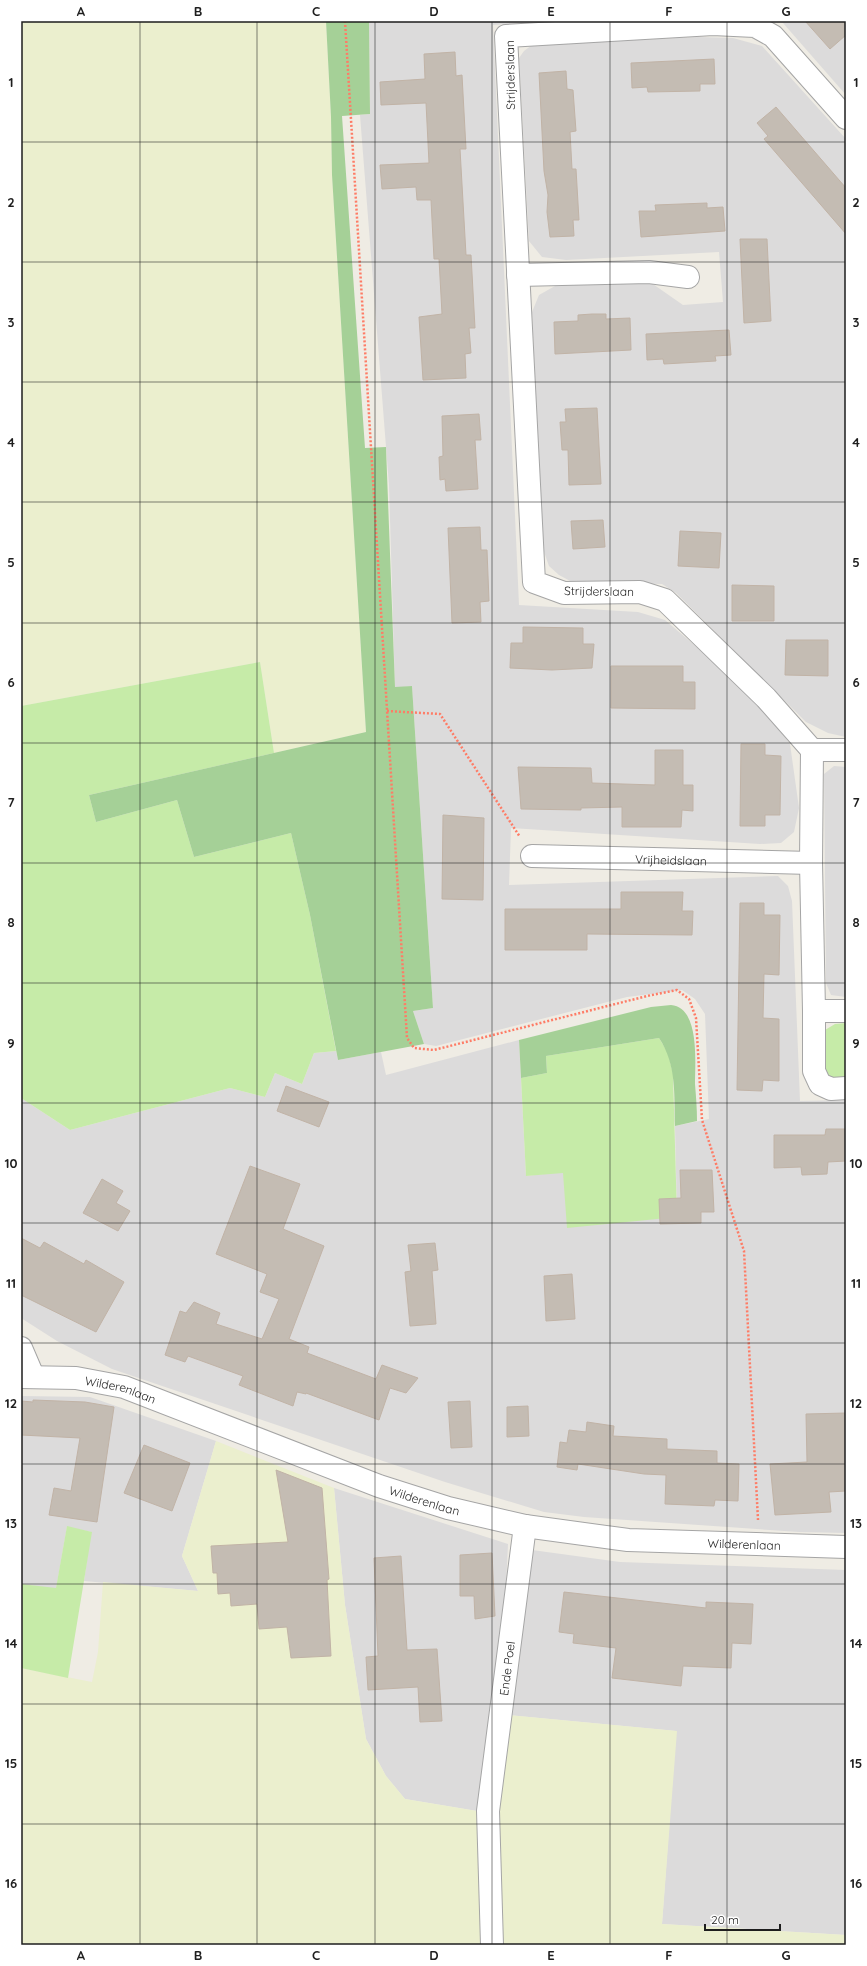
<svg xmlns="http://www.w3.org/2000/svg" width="867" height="1966" viewBox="0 0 867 1966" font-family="Quicksand,sans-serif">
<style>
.residential{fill:#dcdbdb}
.farmland{fill:#ebefce}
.grass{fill:#c6eba8}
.forest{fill:#a5d097}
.building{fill:#c4bcb3;stroke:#c1b3a6}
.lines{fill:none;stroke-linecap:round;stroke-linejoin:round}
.minor-casing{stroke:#a5a5a5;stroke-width:24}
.path{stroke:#fe7c66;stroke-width:2.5;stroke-dasharray:2 2;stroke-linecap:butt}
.minor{stroke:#fff;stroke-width:22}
.grid{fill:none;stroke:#1e1e1e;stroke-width:1;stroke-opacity:0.55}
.labels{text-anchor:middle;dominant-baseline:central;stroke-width:3;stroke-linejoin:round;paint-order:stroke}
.street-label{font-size:12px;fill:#1e1e1e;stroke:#fff}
.neatline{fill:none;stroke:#1e1e1e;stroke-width:1.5}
.grid-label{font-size:13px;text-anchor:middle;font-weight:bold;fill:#1e1e1e}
</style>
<rect width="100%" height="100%" fill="#efece4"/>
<path class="residential" d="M 369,21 L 564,21 L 493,25 L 519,605 L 638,612 L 665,620 L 713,661 L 764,710 L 790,744 L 799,808 L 794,832 L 781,843 L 760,844 L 511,828 L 509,885 L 778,876 L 788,886 L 792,901 L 800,1101 L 846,1100 L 846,1533 L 799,1532 L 584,1517 L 544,1512 L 445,1482 L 112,1369 L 57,1341 L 21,1318 L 21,1098 L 70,1130 L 230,1088 L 265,1097 L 275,1073 L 302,1084 L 314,1053 L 336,1051 L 338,1060 L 381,1052 L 386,1075 L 519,1040 L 526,1176 L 563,1172 L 677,1217 L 675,1126 L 709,1119 L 705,1014 L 695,999 L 682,990 L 627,997 L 436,1046 L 424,1044 L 413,1011 L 433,1008 L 412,686 L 395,688 L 389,485 L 360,115 L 370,114 Z
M 778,21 L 846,21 L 846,95 L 783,23 Z
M 698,37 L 733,38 L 762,46 L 846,139 L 846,737 L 828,733 L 806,722 L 676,593 L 662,584 L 572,582 L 559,575 L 549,566 L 543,549 L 532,312 L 539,295 L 555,286 L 588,282 L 650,282 L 683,305 L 723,302 L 719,252 L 566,260 L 542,257 L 529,241 L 519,58 L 524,51 L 532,45 Z
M 834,766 L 846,767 L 846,997 L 831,995 L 826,983 L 824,774 Z
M 21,1396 L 90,1397 L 216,1441 L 182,1556 L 198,1591 L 84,1581 L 91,1532 L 67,1527 L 56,1589 L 21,1584 Z
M 334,1488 L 508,1544 L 506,1587 L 477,1811 L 405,1799 L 386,1776 L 366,1739 L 345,1605 Z
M 532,1550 L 620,1562 L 846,1570 L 846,1935 L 662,1924 L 676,1731 L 507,1715 Z"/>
<path class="farmland" d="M 21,21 L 326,21 L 331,117 L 332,175 L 366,732 L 274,753 L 260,662 L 21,706 Z
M 216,1441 L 334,1488 L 345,1605 L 366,1739 L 386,1776 L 405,1799 L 477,1811 L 481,1945 L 21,1945 L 21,1668 L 92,1682 L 98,1652 L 103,1582 L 198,1591 L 182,1556 Z
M 507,1715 L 677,1731 L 662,1924 L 846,1935 L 846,1945 L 499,1945 L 495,1815 Z"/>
<path class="grass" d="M 260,662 L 274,753 L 89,795 L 96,822 L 177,800 L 194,857 L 291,833 L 310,915 L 336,1051 L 314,1053 L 302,1084 L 275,1073 L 265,1097 L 230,1088 L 70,1130 L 21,1098 L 21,706 Z
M 846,1023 L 846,1081 C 813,1079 823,1054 825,1030 L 835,1024 Z
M 659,1038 L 668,1053 L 673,1074 L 677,1217 L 567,1228 L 563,1173 L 526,1176 L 521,1078 L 547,1073 L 546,1056 Z
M 67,1526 L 92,1532 L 68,1678 L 21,1668 L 21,1584 L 56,1588 Z"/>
<path class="forest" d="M 326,21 L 369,21 L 370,114 L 342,116 L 365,448 L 386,447 L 395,687 L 412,686 L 433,1008 L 413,1011 L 424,1044 L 338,1060 L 310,915 L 291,833 L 194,857 L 177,800 L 96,822 L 89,795 L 366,732 L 332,175 L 331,117 Z
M 671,1005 C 700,1007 695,1063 695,1084 C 696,1096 697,1109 697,1121 L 675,1126 C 674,1095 677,1065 659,1038 L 546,1056 L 547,1073 L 521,1078 L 519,1040 L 651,1007 Z"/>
<path class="building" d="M 805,21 L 846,21 L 846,35 L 830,49 Z
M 455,52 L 456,76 L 462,75 L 466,149 L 460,149 L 466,255 L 471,255 L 475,328 L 469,328 L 471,353 L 465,354 L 466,378 L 423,380 L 419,317 L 442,314 L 439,259 L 434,259 L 431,200 L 417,200 L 416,187 L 382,189 L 380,165 L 429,163 L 426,103 L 381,105 L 380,82 L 425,79 L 424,54 Z
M 714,59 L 715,84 L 700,84 L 700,91 L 648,92 L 647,87 L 632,88 L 631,63 Z
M 566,71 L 567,89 L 573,90 L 576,131 L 570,132 L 572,169 L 576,169 L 579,220 L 573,220 L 574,236 L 550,237 L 547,212 L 548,195 L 544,171 L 539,73 Z
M 776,107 L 846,188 L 846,234 L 764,139 L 768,136 L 757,123 Z
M 707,203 L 707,208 L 723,207 L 725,231 L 641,237 L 639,211 L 656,211 L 655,205 Z
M 740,239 L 767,239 L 771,321 L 744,323 Z
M 592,314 L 606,314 L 606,319 L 630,318 L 631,350 L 555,354 L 554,322 L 578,321 L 578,315 Z
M 729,330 L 731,355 L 715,356 L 716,361 L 664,364 L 663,359 L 647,360 L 646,334 Z
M 597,408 L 601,484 L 569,485 L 568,450 L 562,450 L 560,422 L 566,422 L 565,409 Z
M 479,414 L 481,440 L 475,440 L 478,489 L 446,491 L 445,479 L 440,480 L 439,457 L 443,456 L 442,416 Z
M 603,520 L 605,547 L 573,549 L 571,521 Z
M 480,527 L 481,550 L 487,550 L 489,601 L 480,602 L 481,622 L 452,623 L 448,528 Z
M 680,531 L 721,533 L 719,568 L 678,566 Z
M 732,585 L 774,586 L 774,621 L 732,621 Z
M 523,627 L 583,628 L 583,644 L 594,644 L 592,668 L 552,670 L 510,668 L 511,643 L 523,643 Z
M 786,640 L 828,640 L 828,676 L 785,675 Z
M 611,666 L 683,666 L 683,682 L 695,682 L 695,709 L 611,708 Z
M 741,744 L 765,744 L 765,755 L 781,756 L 780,815 L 765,815 L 765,826 L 740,826 Z
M 655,750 L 683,750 L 683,785 L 693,785 L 693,811 L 682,810 L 681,827 L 622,827 L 622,807 L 581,808 L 581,810 L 521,809 L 518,767 L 591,768 L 592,783 L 655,785 Z
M 443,815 L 484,818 L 483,900 L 442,899 Z
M 621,892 L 683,892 L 682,911 L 693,911 L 692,935 L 587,934 L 587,950 L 505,950 L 505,909 L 621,909 Z
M 740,903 L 764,903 L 764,915 L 780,915 L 779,975 L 764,974 L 763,1018 L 779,1019 L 779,1081 L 763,1080 L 762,1091 L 737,1090 Z
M 286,1086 L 329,1102 L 319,1127 L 277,1111 Z
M 826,1129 L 846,1129 L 846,1161 L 828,1162 L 827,1174 L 802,1175 L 801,1167 L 774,1168 L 774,1135 L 825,1135 Z
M 250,1166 L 300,1184 L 283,1229 L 324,1246 L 289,1339 L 309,1347 L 307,1353 L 376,1379 L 382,1365 L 418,1378 L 406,1393 L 390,1388 L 379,1420 L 306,1393 L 306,1394 L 297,1392 L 293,1406 L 239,1385 L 243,1376 L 188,1356 L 185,1362 L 165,1355 L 180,1311 L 186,1313 L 194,1302 L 220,1313 L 216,1324 L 262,1339 L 279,1299 L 260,1292 L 267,1274 L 216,1254 Z
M 680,1170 L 712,1170 L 714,1212 L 701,1212 L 701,1223 L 660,1224 L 659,1199 L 681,1198 Z
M 102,1179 L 123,1191 L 116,1203 L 130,1211 L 118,1231 L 83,1213 Z
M 21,1238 L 40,1248 L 44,1242 L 84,1264 L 86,1260 L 124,1282 L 96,1332 L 21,1295 Z
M 435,1243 L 438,1270 L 432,1271 L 436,1324 L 410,1326 L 405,1272 L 411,1271 L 408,1245 Z
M 572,1274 L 575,1319 L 546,1321 L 544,1276 Z
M 33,1400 L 85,1402 L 114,1407 L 97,1522 L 49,1515 L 54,1488 L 71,1491 L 80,1438 L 21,1435 L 21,1401 L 33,1402 Z
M 470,1401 L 472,1447 L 451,1448 L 448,1402 Z
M 528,1406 L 529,1436 L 507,1437 L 507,1407 Z
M 846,1413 L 846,1491 L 829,1492 L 831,1512 L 775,1515 L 770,1464 L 807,1462 L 806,1414 Z
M 587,1422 L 614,1426 L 613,1436 L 667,1439 L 667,1449 L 717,1451 L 717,1463 L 739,1464 L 738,1501 L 715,1500 L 714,1506 L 665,1504 L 666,1475 L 644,1474 L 578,1464 L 577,1470 L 557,1467 L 560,1442 L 567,1443 L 569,1430 L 586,1432 Z
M 144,1445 L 190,1463 L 172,1511 L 124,1493 Z
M 276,1470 L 322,1488 L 329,1579 L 327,1580 L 331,1656 L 291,1658 L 287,1627 L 259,1629 L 257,1604 L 231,1606 L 230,1593 L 218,1594 L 217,1573 L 213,1573 L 211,1546 L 288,1542 Z
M 492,1553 L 495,1616 L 475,1619 L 474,1596 L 460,1596 L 460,1555 Z
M 401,1556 L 407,1650 L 437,1649 L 442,1721 L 420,1722 L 418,1687 L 368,1690 L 366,1657 L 378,1656 L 374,1558 Z
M 564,1592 L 706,1608 L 706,1602 L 753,1604 L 751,1644 L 732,1643 L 731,1668 L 683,1666 L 681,1686 L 612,1678 L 616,1648 L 573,1643 L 574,1634 L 559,1632 Z"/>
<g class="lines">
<defs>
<g id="minor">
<path d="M 518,275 L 649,272 L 688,277"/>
<path d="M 812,750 L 766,698 L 665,600 L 640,592 L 564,593 L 534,582 L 506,36 L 713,24 L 755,26 L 773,36 L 846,118"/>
<path d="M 812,750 L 811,863 L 814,1011 L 846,1011"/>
<path d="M 812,750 L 846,750"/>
<path id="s1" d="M 532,856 L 811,863"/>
<path d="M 814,1011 L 814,1071 L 820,1084 L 831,1089 L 846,1088"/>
<path d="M 21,1348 L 33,1376"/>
<path id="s2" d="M 21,1377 L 76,1378 L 124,1387 L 379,1486 L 448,1508 L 525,1526 L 628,1540 L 846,1547"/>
<path id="s3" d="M 492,1945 L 488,1811 L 525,1526"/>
</g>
</defs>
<use href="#minor" class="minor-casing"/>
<path class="path" d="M 345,21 L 407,1038 L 414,1048 L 434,1050 L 647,996 L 677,990 L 689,999 L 696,1018 L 702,1120 L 744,1251 L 758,1520
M 387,711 L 440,714 L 520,837"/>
<use href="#minor" class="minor"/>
</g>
<path class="grid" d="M 140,21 L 140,1945M 257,21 L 257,1945M 375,21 L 375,1945M 492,21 L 492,1945M 610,21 L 610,1945M 727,21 L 727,1945M 21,142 L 846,142M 21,262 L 846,262M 21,382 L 846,382M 21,502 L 846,502M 21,623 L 846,623M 21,743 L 846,743M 21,863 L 846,863M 21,983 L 846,983M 21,1103 L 846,1103M 21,1223 L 846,1223M 21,1343 L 846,1343M 21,1464 L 846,1464M 21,1584 L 846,1584M 21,1704 L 846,1704M 21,1824 L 846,1824"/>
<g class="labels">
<g class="street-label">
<text transform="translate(510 75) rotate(-91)">Strijderslaan</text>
<text transform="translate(599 591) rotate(1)">Strijderslaan</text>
<text stroke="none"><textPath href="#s1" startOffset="139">Vrijheidslaan</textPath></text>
<text stroke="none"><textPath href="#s2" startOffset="101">Wilderenlaan</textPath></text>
<text stroke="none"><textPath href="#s2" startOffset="425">Wilderenlaan</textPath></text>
<text stroke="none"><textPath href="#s2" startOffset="749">Wilderenlaan</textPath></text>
<text stroke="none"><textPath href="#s3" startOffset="278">Ende Poel</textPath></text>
</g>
</g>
<rect width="867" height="1966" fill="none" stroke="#ffffff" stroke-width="44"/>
<path d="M705 1924v6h75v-6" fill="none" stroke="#1e1e1e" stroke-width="2"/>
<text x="711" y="1924" font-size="12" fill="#1e1e1e" stroke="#ffffff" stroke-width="3" paint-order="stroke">20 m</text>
<rect x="22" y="22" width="823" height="1922" class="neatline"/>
<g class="grid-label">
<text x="81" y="16">A</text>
<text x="198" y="16">B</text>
<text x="316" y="16">C</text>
<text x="434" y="16">D</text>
<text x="551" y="16">E</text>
<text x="669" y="16">F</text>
<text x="786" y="16">G</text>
<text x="11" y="87">1</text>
<text x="856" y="87">1</text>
<text x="11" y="207">2</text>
<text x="856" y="207">2</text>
<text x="11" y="327">3</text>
<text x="856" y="327">3</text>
<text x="11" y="447">4</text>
<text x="856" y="447">4</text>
<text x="11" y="567">5</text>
<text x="856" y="567">5</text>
<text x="11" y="687">6</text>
<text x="856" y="687">6</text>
<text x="11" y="807">7</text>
<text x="856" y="807">7</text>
<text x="11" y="927">8</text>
<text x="856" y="927">8</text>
<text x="11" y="1048">9</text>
<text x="856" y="1048">9</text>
<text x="11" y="1168">10</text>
<text x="856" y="1168">10</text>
<text x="11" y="1288">11</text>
<text x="856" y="1288">11</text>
<text x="11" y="1408">12</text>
<text x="856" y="1408">12</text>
<text x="11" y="1528">13</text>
<text x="856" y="1528">13</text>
<text x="11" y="1648">14</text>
<text x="856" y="1648">14</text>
<text x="11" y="1768">15</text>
<text x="856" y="1768">15</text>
<text x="11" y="1888">16</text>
<text x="856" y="1888">16</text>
<text x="81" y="1960">A</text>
<text x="198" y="1960">B</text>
<text x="316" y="1960">C</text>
<text x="434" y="1960">D</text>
<text x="551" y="1960">E</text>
<text x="669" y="1960">F</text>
<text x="786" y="1960">G</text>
</g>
</svg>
